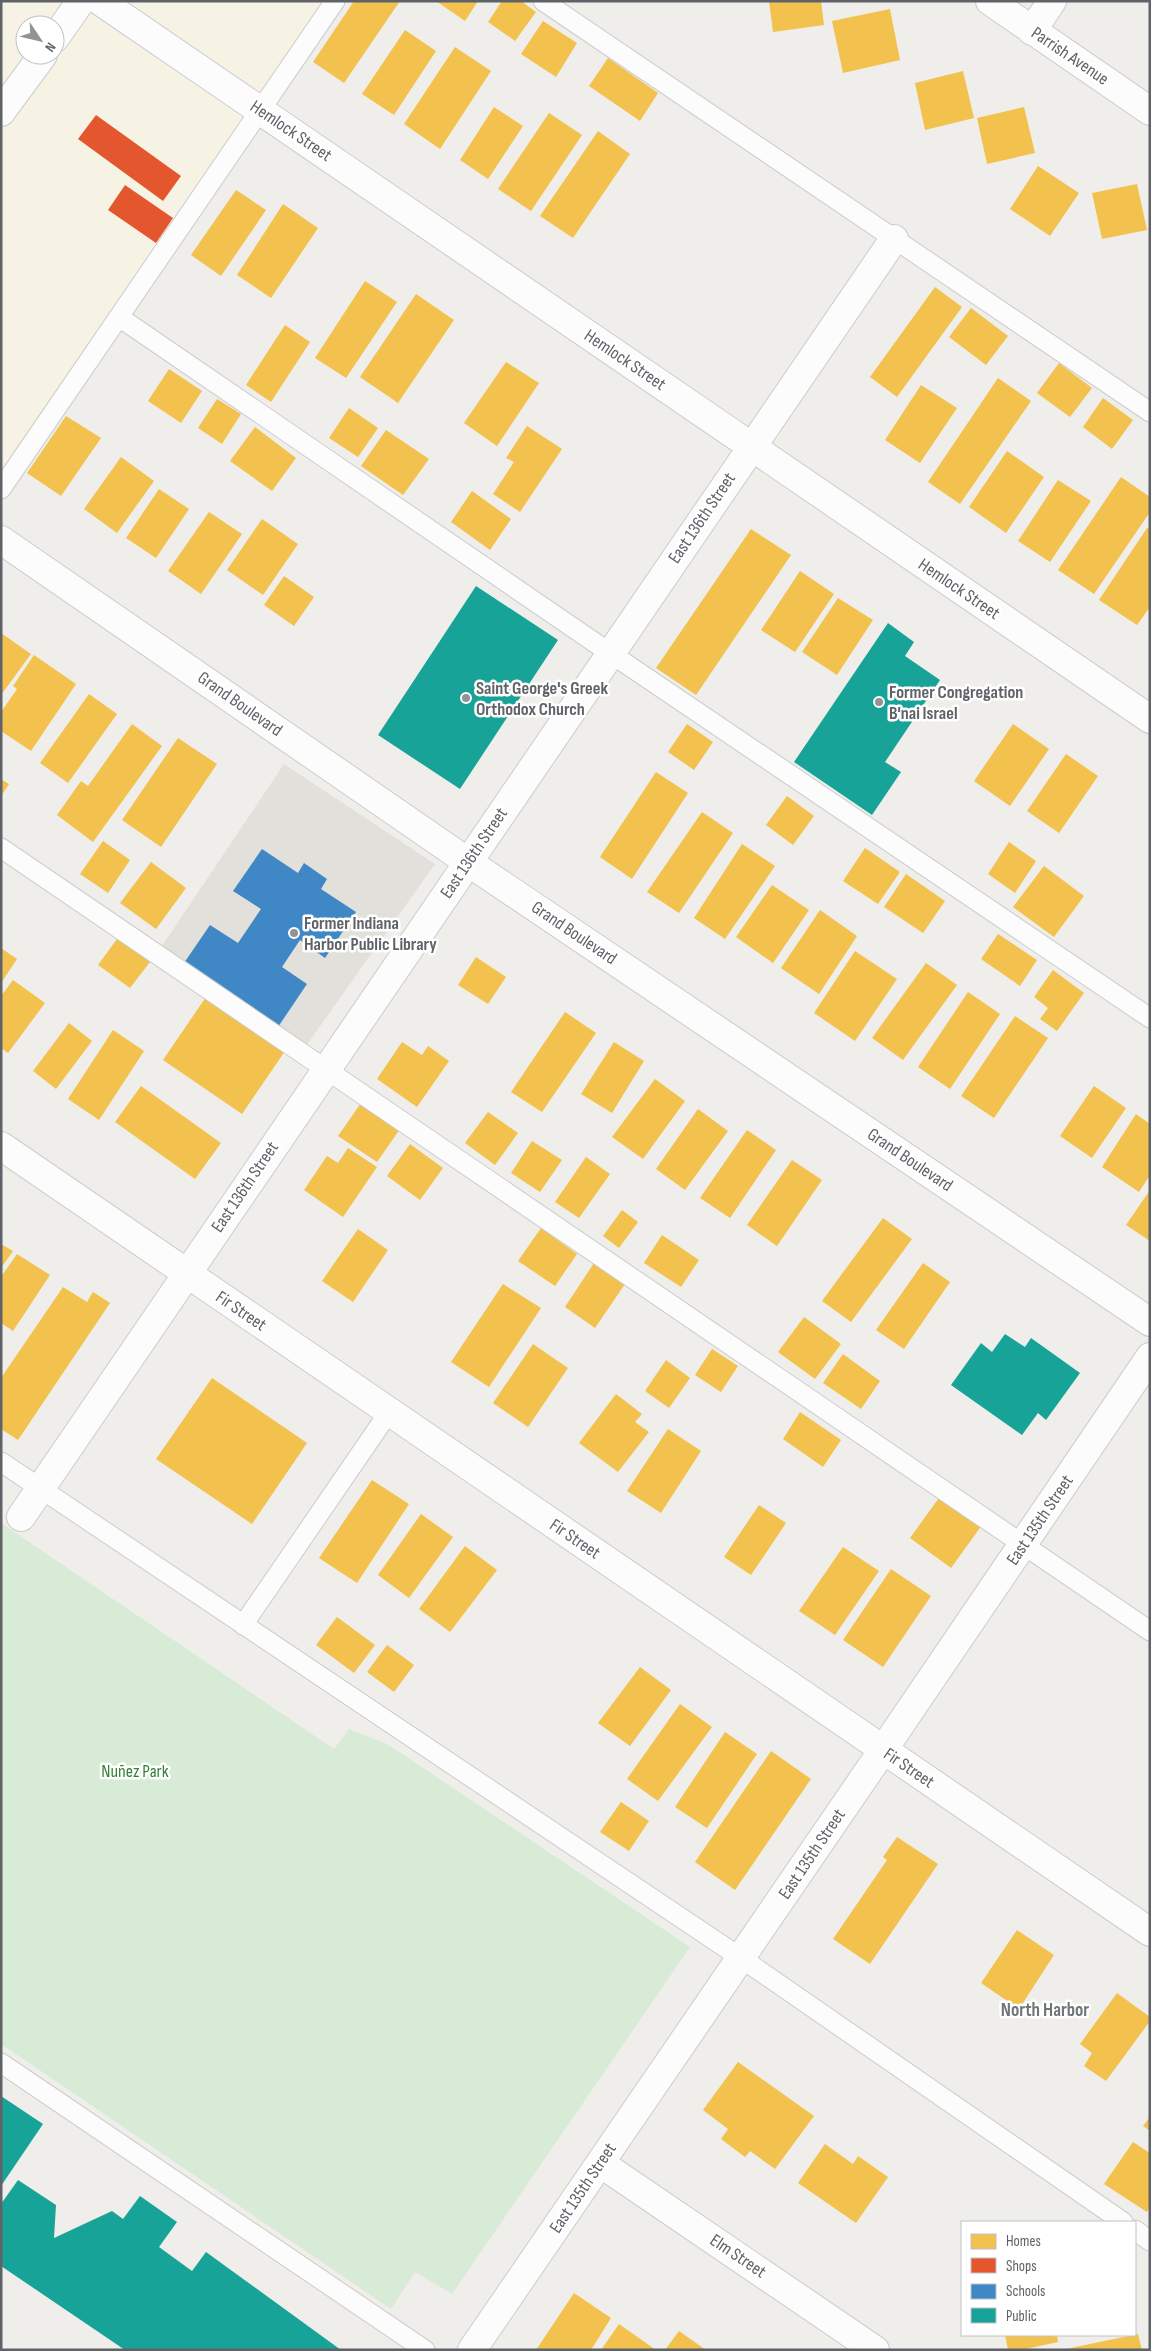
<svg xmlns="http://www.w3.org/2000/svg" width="1151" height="2351" viewBox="0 0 1151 2351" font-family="'Sofia Sans Condensed',sans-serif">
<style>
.commercial{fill:#f7f3e4;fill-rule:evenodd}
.education{fill:#e2e0da}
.green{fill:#d8ebd6}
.homes{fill:#f2c14e}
.shops{fill:#e4572e}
.schools{fill:#3f88c5}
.public{fill:#17a398}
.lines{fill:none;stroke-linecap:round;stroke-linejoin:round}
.service-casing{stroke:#cbcccc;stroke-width:21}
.minor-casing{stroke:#cbcccc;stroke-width:30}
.tertiary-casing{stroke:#cbcccc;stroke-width:30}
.service{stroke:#fdfcfc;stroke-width:19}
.minor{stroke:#fdfcfc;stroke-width:28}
.tertiary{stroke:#fdfcfc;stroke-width:28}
.poi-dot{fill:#919496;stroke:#fff;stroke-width:2}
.labels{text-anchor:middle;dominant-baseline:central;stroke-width:5;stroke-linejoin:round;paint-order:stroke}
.street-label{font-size:18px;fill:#5f6368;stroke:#fff}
.poi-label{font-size:18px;font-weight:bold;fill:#5f6368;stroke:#fff;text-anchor:start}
.park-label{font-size:18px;fill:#348238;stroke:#fff}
.neighbourhood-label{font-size:19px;font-weight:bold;fill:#70757a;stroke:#fff}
</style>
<rect width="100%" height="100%" fill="#efeeea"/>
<path class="commercial" d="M 1,1 L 335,1 L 1,489 ZM 25,25 L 55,25 L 55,55 L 25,55 Z"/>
<path class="education" d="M 284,764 L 435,864 L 301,1053 L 156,955 Z"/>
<path class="green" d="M 1,1523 L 334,1749 L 349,1729 L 389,1745 L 690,1947 L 452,2294 L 415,2272 L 391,2309 L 1,2044 Z"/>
<path class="homes" d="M 354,1 L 400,1 L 344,83 L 313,62 Z
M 436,1 L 478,1 L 465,21 Z
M 502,1 L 521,1 L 536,12 L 515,41 L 488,22 Z
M 769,1 L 821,1 L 824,25 L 773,32 Z
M 890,9 L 900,60 L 843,73 L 832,21 Z
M 543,21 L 577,43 L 556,77 L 521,54 Z
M 405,30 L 436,51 L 394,115 L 362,94 Z
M 455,47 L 491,71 L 440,149 L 404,124 Z
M 608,58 L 658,93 L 640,121 L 589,86 Z
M 963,71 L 974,118 L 925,130 L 915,83 Z
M 494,107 L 523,126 L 488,179 L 460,160 Z
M 1024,107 L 1035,153 L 987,164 L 977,118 Z
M 549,113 L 582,135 L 531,211 L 498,189 Z
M 598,131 L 630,154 L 573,238 L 540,216 Z
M 1038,166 L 1079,193 L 1050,236 L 1010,209 Z
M 1137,184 L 1147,230 L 1102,239 L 1092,193 Z
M 236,190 L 266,210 L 221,276 L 191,255 Z
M 283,204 L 318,228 L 271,298 L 237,275 Z
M 365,281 L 397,302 L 346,378 L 315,358 Z
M 935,287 L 962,307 L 897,397 L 870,377 Z
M 416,294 L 454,320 L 398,403 L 360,377 Z
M 971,308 L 1008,336 L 986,365 L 949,337 Z
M 285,325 L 310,342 L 271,402 L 246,385 Z
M 506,362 L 539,383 L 497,446 L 464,423 Z
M 1059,363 L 1092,388 L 1070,417 L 1037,393 Z
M 169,369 L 202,391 L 181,423 L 148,401 Z
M 998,378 L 1031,401 L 960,504 L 928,482 Z
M 921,385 L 957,408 L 920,463 L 885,440 Z
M 1103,398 L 1133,420 L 1112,449 L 1083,427 Z
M 217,399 L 241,414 L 222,444 L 198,428 Z
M 349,408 L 378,428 L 358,457 L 329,438 Z
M 66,416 L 101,438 L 61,496 L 27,473 Z
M 527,426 L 562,449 L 520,512 L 493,494 L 514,462 L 506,458 Z
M 255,427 L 296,458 L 272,491 L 230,461 Z
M 386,430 L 429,459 L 403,495 L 361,466 Z
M 1007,451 L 1044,477 L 1006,533 L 969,507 Z
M 121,457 L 154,481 L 117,533 L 84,509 Z
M 1121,477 L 1150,497 L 1150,512 L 1094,594 L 1058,570 Z
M 1058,480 L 1091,501 L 1050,562 L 1018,541 Z
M 159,489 L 189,509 L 156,558 L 126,538 Z
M 472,491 L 511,519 L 490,550 L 451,522 Z
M 209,512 L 242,534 L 201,594 L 168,571 Z
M 262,519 L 298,544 L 263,595 L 227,570 Z
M 1147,528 L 1150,529 L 1150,607 L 1137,625 L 1099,600 Z
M 751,529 L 791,555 L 696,695 L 656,668 Z
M 800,571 L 834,594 L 795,652 L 761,630 Z
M 284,576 L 314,597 L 294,626 L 264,605 Z
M 838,598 L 873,620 L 837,675 L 802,652 Z
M 1,633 L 31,654 L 1,695 Z
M 34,655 L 76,684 L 31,751 L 1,731 L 1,712 L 17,689 L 13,686 Z
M 89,694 L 117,714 L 68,783 L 40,763 Z
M 132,724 L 162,746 L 93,842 L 57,815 L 81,781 L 88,786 Z
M 687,724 L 713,742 L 694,770 L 668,752 Z
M 1013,724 L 1049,749 L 1010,806 L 974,781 Z
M 178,738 L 217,764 L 161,847 L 122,820 Z
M 1066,754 L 1098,776 L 1059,833 L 1027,811 Z
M 656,772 L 688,793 L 632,879 L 600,857 Z
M 1,779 L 9,784 L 1,796 Z
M 787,796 L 814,816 L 793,845 L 766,825 Z
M 702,812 L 733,833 L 679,913 L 647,892 Z
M 103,841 L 130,860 L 108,893 L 80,874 Z
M 1009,842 L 1036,861 L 1015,893 L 988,874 Z
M 742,844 L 775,866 L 725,939 L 694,918 Z
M 865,848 L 900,872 L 878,904 L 843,881 Z
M 151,862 L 186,888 L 156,929 L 120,903 Z
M 1044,866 L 1084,896 L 1054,937 L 1013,907 Z
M 906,874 L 945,901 L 923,933 L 884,907 Z
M 772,885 L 809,910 L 773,963 L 736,937 Z
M 820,910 L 857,936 L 819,994 L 781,968 Z
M 998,934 L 1037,960 L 1020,986 L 981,959 Z
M 117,939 L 150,962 L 130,988 L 98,965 Z
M 1,948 L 17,959 L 1,983 Z
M 855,951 L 897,979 L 855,1041 L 814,1013 Z
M 476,957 L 506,977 L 488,1004 L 458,985 Z
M 926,963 L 957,985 L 903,1060 L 872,1038 Z
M 1053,970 L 1084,993 L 1057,1031 L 1040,1019 L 1048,1008 L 1034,997 Z
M 13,980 L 45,1003 L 8,1053 L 1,1048 L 1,996 Z
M 968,992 L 1000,1014 L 950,1089 L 918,1067 Z
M 206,997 L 285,1051 L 242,1114 L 163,1060 Z
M 565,1012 L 596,1033 L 542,1112 L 511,1092 Z
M 1015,1016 L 1048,1038 L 994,1118 L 961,1096 Z
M 69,1023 L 92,1041 L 56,1089 L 33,1071 Z
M 113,1030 L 144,1051 L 99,1120 L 68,1099 Z
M 402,1042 L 422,1055 L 428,1046 L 449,1061 L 417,1107 L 377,1079 Z
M 614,1042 L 644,1061 L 612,1113 L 581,1094 Z
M 655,1079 L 685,1101 L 643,1159 L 612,1137 Z
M 141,1086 L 221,1143 L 195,1179 L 115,1122 Z
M 1094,1086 L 1126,1108 L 1092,1158 L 1060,1136 Z
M 361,1103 L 400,1129 L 377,1162 L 338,1136 Z
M 698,1109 L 728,1131 L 685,1190 L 656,1169 Z
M 488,1112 L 518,1133 L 495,1165 L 465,1143 Z
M 1136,1114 L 1150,1124 L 1150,1175 L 1139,1192 L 1102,1167 Z
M 747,1130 L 776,1150 L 730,1218 L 700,1198 Z
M 532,1141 L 562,1160 L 540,1192 L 511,1173 Z
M 410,1144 L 443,1168 L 420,1200 L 387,1176 Z
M 348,1148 L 377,1167 L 343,1217 L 304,1190 L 327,1156 L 338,1163 Z
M 586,1157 L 610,1174 L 579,1218 L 555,1202 Z
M 792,1160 L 822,1180 L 777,1246 L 747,1225 Z
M 1150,1190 L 1150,1241 L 1126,1225 Z
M 622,1210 L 638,1222 L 619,1248 L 603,1236 Z
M 883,1218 L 912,1239 L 851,1322 L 822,1301 Z
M 541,1228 L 577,1254 L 555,1286 L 518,1261 Z
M 358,1229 L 388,1250 L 353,1302 L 322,1281 Z
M 662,1235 L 699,1260 L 681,1287 L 644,1263 Z
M 1,1244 L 13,1251 L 1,1268 Z
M 17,1254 L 50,1275 L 13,1331 L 1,1323 L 1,1277 Z
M 594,1263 L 625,1284 L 595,1328 L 565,1307 Z
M 923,1263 L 950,1282 L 904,1349 L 876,1330 Z
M 503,1284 L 541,1308 L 489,1387 L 451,1362 Z
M 63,1287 L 87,1302 L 93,1292 L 110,1303 L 18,1440 L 1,1429 L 1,1378 Z
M 804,1317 L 841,1344 L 815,1379 L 778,1352 Z
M 533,1344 L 568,1368 L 528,1427 L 493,1403 Z
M 712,1349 L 738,1366 L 721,1392 L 695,1375 Z
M 843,1354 L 880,1381 L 861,1409 L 823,1383 Z
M 666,1360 L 690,1378 L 669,1408 L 645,1391 Z
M 212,1378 L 307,1443 L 252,1524 L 156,1459 Z
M 616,1394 L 642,1414 L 635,1422 L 649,1432 L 618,1472 L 579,1443 Z
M 800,1412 L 841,1440 L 823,1467 L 783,1439 Z
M 668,1429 L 701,1451 L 661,1513 L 627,1491 Z
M 372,1480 L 409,1504 L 357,1583 L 319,1558 Z
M 941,1495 L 982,1525 L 951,1568 L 910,1538 Z
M 759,1505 L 786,1523 L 751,1575 L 724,1557 Z
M 421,1514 L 453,1537 L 409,1598 L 378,1575 Z
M 465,1546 L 497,1570 L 450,1632 L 419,1609 Z
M 843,1547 L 879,1571 L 835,1635 L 799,1611 Z
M 891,1569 L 931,1596 L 883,1667 L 843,1640 Z
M 337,1617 L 375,1645 L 354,1673 L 316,1645 Z
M 387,1645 L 414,1665 L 394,1692 L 367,1672 Z
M 640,1667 L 671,1690 L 630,1746 L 598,1723 Z
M 680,1704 L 712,1727 L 658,1801 L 627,1779 Z
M 725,1732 L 757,1754 L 707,1828 L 675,1807 Z
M 771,1751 L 811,1779 L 735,1890 L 695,1862 Z
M 621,1802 L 649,1821 L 629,1851 L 600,1832 Z
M 897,1837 L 938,1864 L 870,1964 L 833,1939 L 887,1860 L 883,1857 Z
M 1017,1930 L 1054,1955 L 1019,2009 L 981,1983 Z
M 1117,1993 L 1150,2017 L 1150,2021 L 1106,2081 L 1084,2066 L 1092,2053 L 1080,2044 Z
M 738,2062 L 814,2116 L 775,2169 L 750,2151 L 745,2157 L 721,2139 L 728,2129 L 703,2110 Z
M 1150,2117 L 1150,2131 L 1143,2126 Z
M 1133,2142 L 1150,2153 L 1150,2207 L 1147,2212 L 1104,2184 Z
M 825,2144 L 853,2164 L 858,2156 L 888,2177 L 856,2223 L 798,2183 Z
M 574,2293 L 611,2318 L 591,2350 L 536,2350 Z
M 619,2324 L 656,2350 L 601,2350 Z
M 679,2331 L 706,2350 L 665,2350 Z
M 1138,2334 L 1142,2350 L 1066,2350 L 1066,2349 Z
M 1005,2335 L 1057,2335 L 1058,2342 L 1021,2350 L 1008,2350 Z"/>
<path class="shops" d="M 96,115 L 181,176 L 163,201 L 78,139 Z
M 125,185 L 173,218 L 156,243 L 108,210 Z"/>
<path class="schools" d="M 262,849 L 298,873 L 304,863 L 327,879 L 321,889 L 356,912 L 325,958 L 300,940 L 282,967 L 307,984 L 278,1027 L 184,963 L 210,925 L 238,943 L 261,909 L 233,891 Z"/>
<path class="public" d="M 476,586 L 558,640 L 460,789 L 378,735 Z
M 888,623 L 914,642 L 905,656 L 940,680 L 885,762 L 901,772 L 872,815 L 794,762 Z
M 1005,1334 L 1025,1347 L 1031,1338 L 1080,1373 L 1046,1420 L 1038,1413 L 1022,1435 L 951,1385 L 981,1343 L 992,1352 Z
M 1,2096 L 43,2124 L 1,2186 Z
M 18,2180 L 56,2205 L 54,2238 L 112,2211 L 123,2219 L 140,2196 L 177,2222 L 159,2247 L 192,2271 L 206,2252 L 341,2350 L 125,2350 L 1,2266 L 1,2204 Z"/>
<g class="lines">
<defs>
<path id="service" d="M 543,1 L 1150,412
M 119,317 L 610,653 L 1150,1018
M 1,489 L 335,1
M 1,848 L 1150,1631
M 1,1462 L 741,1958 L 1123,2222
M 243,1625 L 389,1412
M 1,2063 L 425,2350
M 1135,2230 L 1150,2241"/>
<path id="minor" d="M 100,1 L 1150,719
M 990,1 L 1150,111
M 1032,31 L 1052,1
M 1,540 L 468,862 L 1150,1322
M 1,1146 L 1150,1932
M 21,1517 L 894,239
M 600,2163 L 875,2350
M 472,2350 L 883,1750 L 1150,1357"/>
<path id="tertiary" d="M 55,38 L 81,1
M 1,112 L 43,55"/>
</defs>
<use href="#service" class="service-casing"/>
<use href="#minor" class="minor-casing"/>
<use href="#tertiary" class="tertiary-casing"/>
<use href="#service" class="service"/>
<use href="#minor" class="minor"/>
<use href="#tertiary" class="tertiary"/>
</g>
<g class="poi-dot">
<circle cx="466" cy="698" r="5"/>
<circle cx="879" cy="702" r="5"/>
<circle cx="294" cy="933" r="5"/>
</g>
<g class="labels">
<g class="street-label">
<text transform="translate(1070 56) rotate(34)">Parrish Avenue</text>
<text transform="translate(291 131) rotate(34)">Hemlock Street</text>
<text transform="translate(625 360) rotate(34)">Hemlock Street</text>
<text transform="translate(702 518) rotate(-56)">East 136th Street</text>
<text transform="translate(959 589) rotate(34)">Hemlock Street</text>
<text transform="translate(240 704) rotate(35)">Grand Boulevard</text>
<text transform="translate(474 853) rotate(-56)">East 136th Street</text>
<text transform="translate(574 933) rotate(34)">Grand Boulevard</text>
<text transform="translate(910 1160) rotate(34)">Grand Boulevard</text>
<text transform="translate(245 1187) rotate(-56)">East 136th Street</text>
<text transform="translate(241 1311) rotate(34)">Fir Street</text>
<text transform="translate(1040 1520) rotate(-56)">East 135th Street</text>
<text transform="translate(575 1539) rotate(34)">Fir Street</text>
<text transform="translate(909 1768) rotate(34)">Fir Street</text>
<text transform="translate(812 1854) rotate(-56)">East 135th Street</text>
<text transform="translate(583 2188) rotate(-56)">East 135th Street</text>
<text transform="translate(738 2256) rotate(34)">Elm Street</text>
</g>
<g class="poi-label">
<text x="476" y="688">Saint George's Greek<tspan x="476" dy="21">Orthodox Church</tspan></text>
<text x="889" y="692">Former Congregation<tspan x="889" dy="21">B'nai Israel</tspan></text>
<text x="304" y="923">Former Indiana<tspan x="304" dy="21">Harbor Public Library</tspan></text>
</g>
<g class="park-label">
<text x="135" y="1771">Nuñez Park</text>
</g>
<g class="neighbourhood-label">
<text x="1045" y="2010">North Harbor</text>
</g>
</g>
<rect width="1151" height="2351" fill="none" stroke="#5f6368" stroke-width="5"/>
<rect x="961" y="2221" width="175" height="115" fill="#ffffff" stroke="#bfc1c3"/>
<rect x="971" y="2234" width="25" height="15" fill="#f2c14e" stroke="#bfc1c3"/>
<text x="1006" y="2246" font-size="15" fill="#5f6368">Homes</text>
<rect x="971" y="2258" width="25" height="15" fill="#e4572e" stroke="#bfc1c3"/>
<text x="1006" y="2271" font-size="15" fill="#5f6368">Shops</text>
<rect x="971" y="2284" width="25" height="15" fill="#3f88c5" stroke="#bfc1c3"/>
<text x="1006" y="2296" font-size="15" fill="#5f6368">Schools</text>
<rect x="971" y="2308" width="25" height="15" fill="#17a398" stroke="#bfc1c3"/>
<text x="1006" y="2321" font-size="15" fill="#5f6368">Public</text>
<g transform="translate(40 40) rotate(125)"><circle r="24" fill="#ffffff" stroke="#bfc1c3"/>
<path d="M0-4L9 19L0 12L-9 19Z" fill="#919496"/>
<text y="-8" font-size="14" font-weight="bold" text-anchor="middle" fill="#5f6368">N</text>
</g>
</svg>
